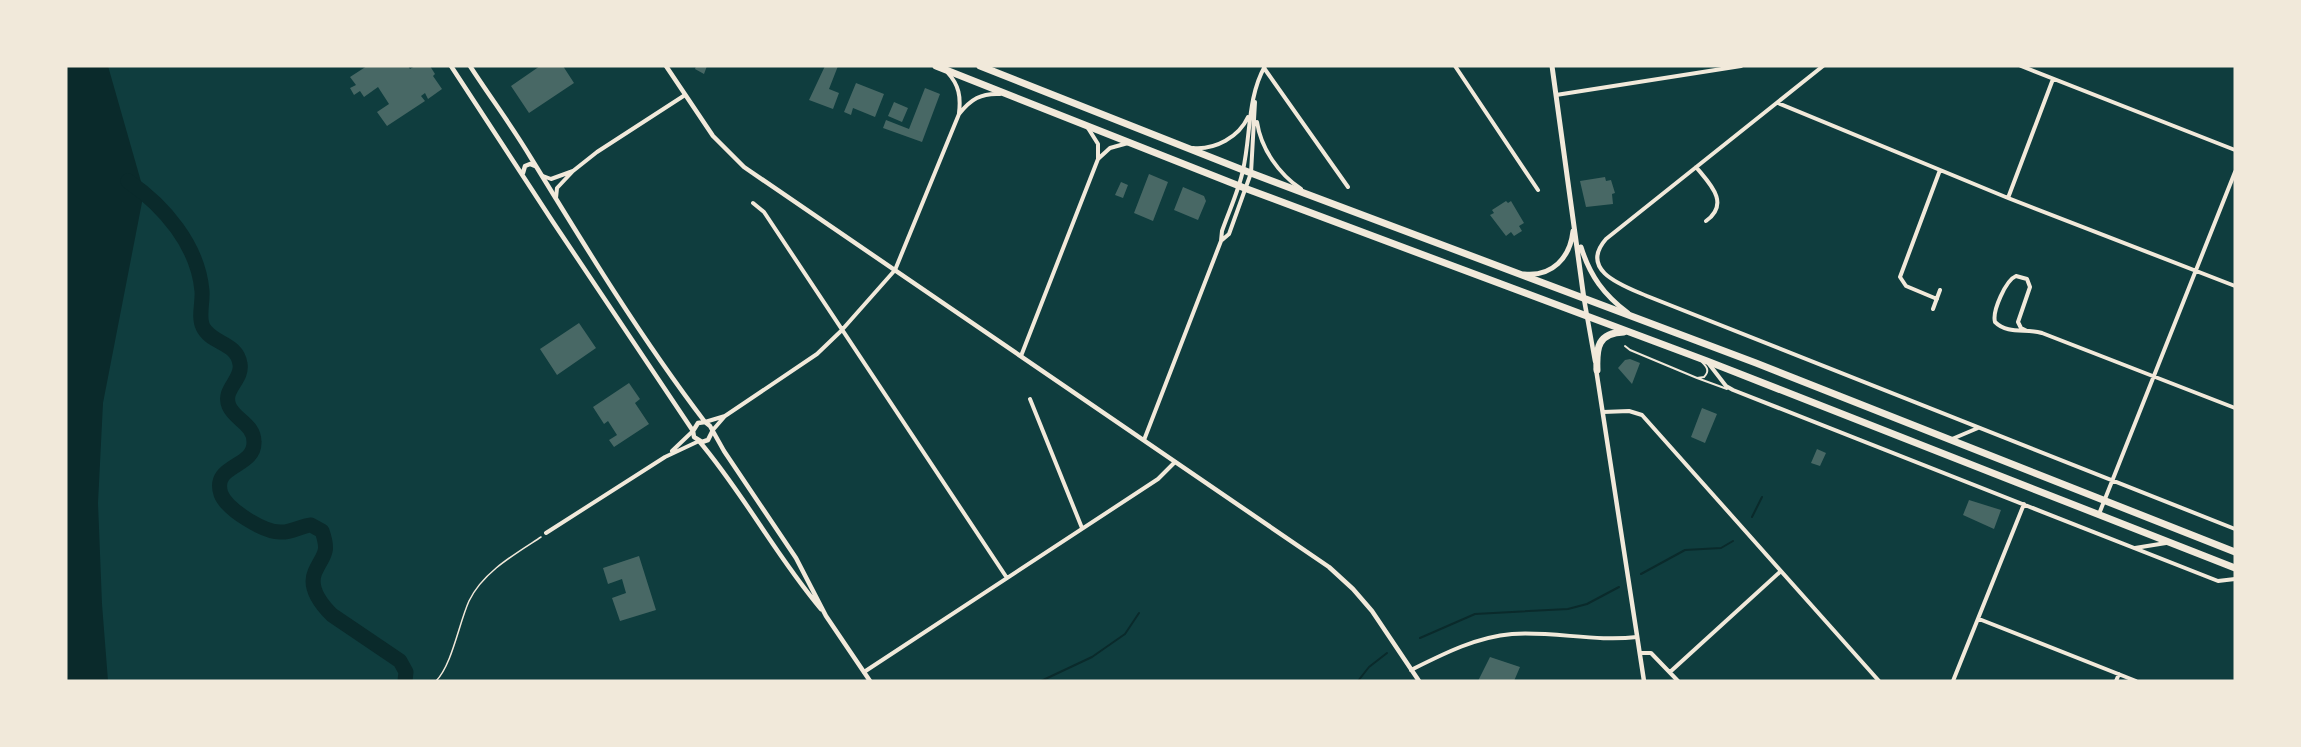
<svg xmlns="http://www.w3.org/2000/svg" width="2301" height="747" viewBox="0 0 2301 747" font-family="Cabin,sans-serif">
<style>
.water{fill:#0a2a2b}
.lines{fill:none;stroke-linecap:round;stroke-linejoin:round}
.stream{stroke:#0a2a2b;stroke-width:2}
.river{stroke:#0a2a2b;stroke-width:15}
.building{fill:#486865}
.path{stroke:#f1e9da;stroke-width:1.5}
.service{stroke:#f1e9da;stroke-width:2}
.minor{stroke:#f1e9da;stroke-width:4}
.tertiary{stroke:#f1e9da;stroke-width:4.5}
.secondary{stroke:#f1e9da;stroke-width:5}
.trunk{stroke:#f1e9da;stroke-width:7}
</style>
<rect width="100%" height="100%" fill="#0f3d3e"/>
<path class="water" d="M 66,66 L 108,66 L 144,192 L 103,403 L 98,503 L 102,604 L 108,681 L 66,681 Z"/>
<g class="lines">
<path class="stream" d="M 1752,517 L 1762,497
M 1641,574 L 1685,550 L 1721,548 L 1733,541
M 1420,638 L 1475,614 L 1568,609 L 1587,604 L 1619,587
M 1041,681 L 1092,657 L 1125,634 L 1139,613
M 1358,681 L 1369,667 L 1387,653"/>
<path class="river" d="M 128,181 C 164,206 198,245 202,291 C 203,302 198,317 203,327 C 211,344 237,342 240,364 C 243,380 222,389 229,406 C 235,420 254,424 254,442 C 255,468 211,464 221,494 C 227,510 264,532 280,532 C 291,533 300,526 311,525 L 322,531 C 330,554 323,554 315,572 C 308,588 322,605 332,615 L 400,661 L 406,672 L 405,681"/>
</g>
<path class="building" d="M 367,66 L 408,66 L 410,69 L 415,66 L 430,66 L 435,74 L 433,76 L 442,89 L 428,99 L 425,93 L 421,96 L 425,101 L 387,126 L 377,112 L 389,104 L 378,87 L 364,97 L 360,91 L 354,95 L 350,88 L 356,85 L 350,77 Z
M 540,66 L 563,66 L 574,83 L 529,113 L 511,86 Z
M 696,66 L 707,66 L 704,74 L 695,69 Z
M 825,66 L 838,66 L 829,89 L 839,93 L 833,109 L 809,100 Z
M 856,83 L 884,94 L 875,117 L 853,108 L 851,115 L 844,112 Z
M 925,88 L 940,94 L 922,142 L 883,128 L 886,120 L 909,129 Z
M 894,102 L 908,108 L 902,122 L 888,116 Z
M 1149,174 L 1168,182 L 1153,221 L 1134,213 Z
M 1605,177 L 1606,181 L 1611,180 L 1615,193 L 1612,194 L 1613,204 L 1586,207 L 1580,181 Z
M 1121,182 L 1128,185 L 1123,198 L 1115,195 Z
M 1183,187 L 1204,196 L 1206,201 L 1198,220 L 1174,210 Z
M 1506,201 L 1508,203 L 1511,201 L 1524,223 L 1519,226 L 1522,231 L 1514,236 L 1511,232 L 1506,236 L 1490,215 L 1494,213 L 1492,210 Z
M 579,323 L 596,348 L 557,375 L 540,349 Z
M 1630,359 L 1640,363 L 1632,384 L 1618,368 L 1625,360 Z
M 629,383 L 640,399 L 635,403 L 649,424 L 614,447 L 609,440 L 617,435 L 608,421 L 604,424 L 593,407 Z
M 1702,408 L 1717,414 L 1705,443 L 1691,437 Z
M 1817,449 L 1826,453 L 1820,466 L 1811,463 Z
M 1969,500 L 2001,510 L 1994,529 L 1963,515 Z
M 639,556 L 656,610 L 620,621 L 612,598 L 626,593 L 622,579 L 608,584 L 603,568 Z
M 1490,657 L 1520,667 L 1514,681 L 1478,681 Z"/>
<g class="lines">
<path class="path" d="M 436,681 C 452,665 459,623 469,601 C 483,572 515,554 541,537"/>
<path class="service" d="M 1625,346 L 1630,350 L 1697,378
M 1702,362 C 1707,367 1710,371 1704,377 L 1697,378 L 1727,389"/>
<path class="minor" d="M 1455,66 L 1538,190
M 1823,66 L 1606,239 C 1578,271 1624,286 1647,296 L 2235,529
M 2021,66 L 2235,150
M 1264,68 L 1348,187
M 948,73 C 959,85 961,97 959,113
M 1556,95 L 1741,66
M 1778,103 L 2008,198 L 2235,286
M 1257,122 C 1261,149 1279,174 1301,189
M 1193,148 C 1215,150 1239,137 1248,117
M 1098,159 L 1110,148 L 1128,143
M 1696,167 C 1709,183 1731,203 1706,221
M 573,171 L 597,152 L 685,95
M 543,176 L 551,179 L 573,171 L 557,188 L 556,198
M 2008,198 L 2053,79
M 753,203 L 764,212 L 1007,578
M 1222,240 L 1229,234 L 1251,173 L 1255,102
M 1937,299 L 1906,286 L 1900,277 L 1940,170
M 1933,309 L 1940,290
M 2027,331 L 2021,328 L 2018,322 L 2030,287 L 2027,279 L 2016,276 C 2006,280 1992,311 1995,322 C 2008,335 2026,328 2042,333 L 2235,408
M 1021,356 L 1098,159 L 1098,144 L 1088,128
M 1709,364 L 1726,386 L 1733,390 L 2218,581 L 2235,579
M 1030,399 L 1082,528
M 1603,412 L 1629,411 L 1642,415 L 1879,681
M 705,422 L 725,416
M 712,431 L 725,416 L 817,354 L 841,331 L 895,270 L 959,114 C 971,99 981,93 1000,94
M 1952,439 L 1978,428
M 1144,440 L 1221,241 L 1222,231 C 1229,211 1239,190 1243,170 C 1251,135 1247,98 1265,66
M 672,451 L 693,431
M 2099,514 L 2235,172
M 546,533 L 665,457 L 699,441
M 2135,548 L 2166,543
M 1979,619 L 2136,681
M 1640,653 L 1651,653 L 1678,681
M 1411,670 C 1443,654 1476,637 1512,634 C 1553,631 1595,642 1637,637
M 864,672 L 1158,479 L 1175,462
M 1670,672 L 1781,571
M 1953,681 L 2024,504
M 2116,681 L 2119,674"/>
<path class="tertiary" d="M 451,66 L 553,222 L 693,431
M 470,66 C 490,97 512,126 531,158 C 586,248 641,338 705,422
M 666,66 L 713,136 L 744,167 L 1329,567 L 1353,589 L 1372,611 L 1419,681
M 523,173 L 525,166 L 530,164 L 535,166
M 1584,299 L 1595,361
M 1596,369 L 1644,681
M 712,432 L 708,440 L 702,442 L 694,437 L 693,431 L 698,423 L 705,422 L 710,426 L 724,451 L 796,558 L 826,616 L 870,681
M 699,441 C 744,494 776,556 821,609"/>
<path class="secondary" d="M 1552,66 L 1584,299
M 1581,247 C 1590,276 1604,295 1628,313
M 1524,274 C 1552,277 1570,258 1573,231"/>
<path class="trunk" d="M 936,66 L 1247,189 L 1707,361 L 2235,568
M 980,66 L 1243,170 L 1756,363 L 2235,552
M 1597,370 C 1596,347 1598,333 1624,332"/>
</g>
<rect width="2301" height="747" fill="none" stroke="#f1e9da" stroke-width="135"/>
</svg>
